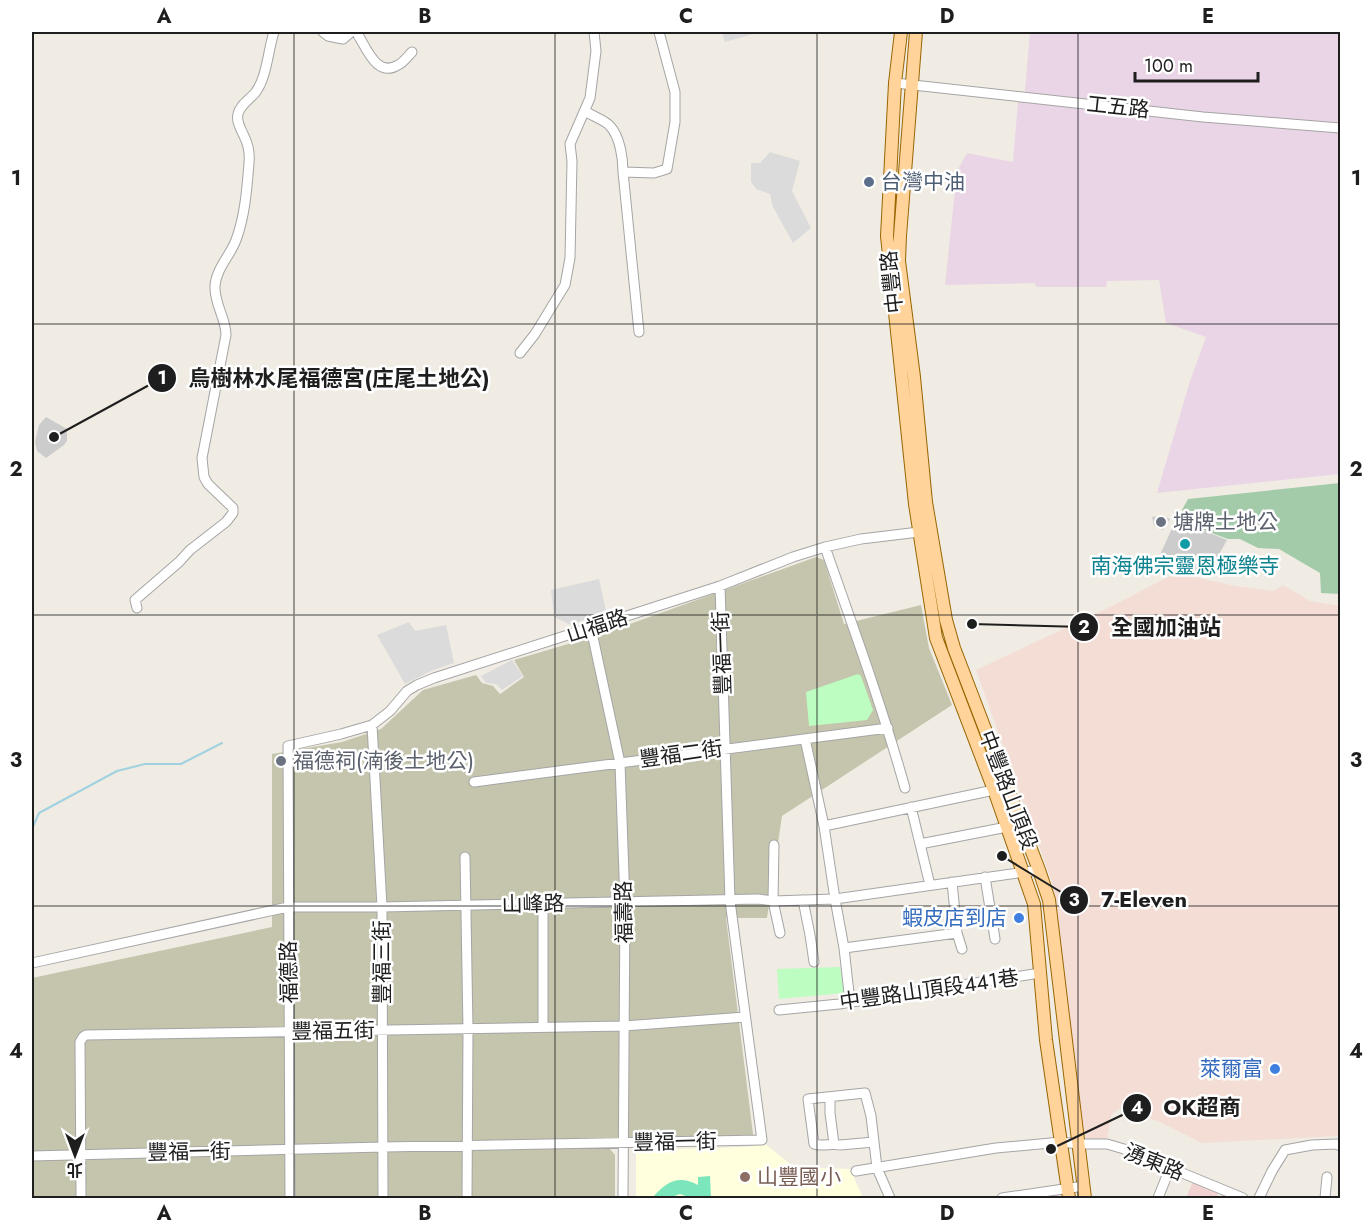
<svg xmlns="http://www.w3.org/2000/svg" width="1372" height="1230" viewBox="0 0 1372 1230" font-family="Jost,'Noto Sans TC',sans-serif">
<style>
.residential{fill:#dcdbdb}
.commercial{fill:#f2d2d1}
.industrial{fill:#ead5e6}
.education{fill:#ffd}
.religious{fill:#ccc}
.military{fill:#f3ddd5}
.construction{fill:#c5c5ae}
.cemetery{fill:#a3cba9}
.park{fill:#bdfdc2}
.pitch{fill:#7be5bc}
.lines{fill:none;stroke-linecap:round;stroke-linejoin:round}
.stream{stroke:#a0d2e1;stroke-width:2}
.minor-casing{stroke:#a5a5a5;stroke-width:11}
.major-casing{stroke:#986500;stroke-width:14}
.minor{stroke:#fff;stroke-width:9}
.major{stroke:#ffd399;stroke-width:12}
.grid{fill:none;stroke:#1e1e1e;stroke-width:1.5;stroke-opacity:0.55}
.service-dot{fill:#5c6f8a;stroke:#fff;stroke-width:2}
.worship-dot{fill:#6b7280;stroke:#fff;stroke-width:2}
.culture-dot{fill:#0f9aa8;stroke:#fff;stroke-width:2}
.shop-dot{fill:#3f7fe0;stroke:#fff;stroke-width:2}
.education-dot{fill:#8d6e63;stroke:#fff;stroke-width:2}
.labels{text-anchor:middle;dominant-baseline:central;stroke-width:5;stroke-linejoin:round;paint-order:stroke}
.street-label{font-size:21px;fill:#1e1e1e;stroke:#fff}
.service-label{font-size:21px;fill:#4e5e75;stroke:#fff;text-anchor:start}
.worship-label{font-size:21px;fill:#5b616d;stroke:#fff;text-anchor:start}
.culture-label{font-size:21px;fill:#0d838f;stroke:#fff}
.shop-label{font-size:21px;fill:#366cbe;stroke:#fff;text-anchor:end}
.education-label{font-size:21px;fill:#785e54;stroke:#fff;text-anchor:start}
.leader{fill:none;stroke:#1e1e1e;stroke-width:2}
.callout-dot{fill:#1e1e1e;stroke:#fff;stroke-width:2}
.mark-label{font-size:18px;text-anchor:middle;font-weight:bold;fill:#fff}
.callout-label{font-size:22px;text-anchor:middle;font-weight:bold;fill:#1e1e1e;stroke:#fff;stroke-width:5;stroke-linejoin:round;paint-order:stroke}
.neatline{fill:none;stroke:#1e1e1e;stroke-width:2}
.grid-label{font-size:20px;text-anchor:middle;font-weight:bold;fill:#1e1e1e}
</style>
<rect width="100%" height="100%" fill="#f0ece3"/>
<path class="residential" d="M 722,32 L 760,32 L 725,42 Z
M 770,152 L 800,161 L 792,191 L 811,228 L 793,243 L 773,207 L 770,194 L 756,189 L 751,182 L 751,163 L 760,163 Z
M 599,579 L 606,611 L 571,625 L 554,617 L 551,590 Z
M 409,622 L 415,631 L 446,625 L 454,663 L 433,670 L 405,684 L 377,635 Z
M 512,660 L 523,676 L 502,690 L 496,684 L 486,683 L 481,676 Z"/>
<path class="commercial" d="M 1193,1181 L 1219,1192 L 1216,1198 L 1186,1198 Z"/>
<path class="industrial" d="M 1030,32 L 1340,32 L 1340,474 L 1157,493 L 1190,381 L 1206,337 L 1166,323 L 1159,280 L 1107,281 L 1106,287 L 1036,287 L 1035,283 L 945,285 L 957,171 L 967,153 L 1013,162 L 1018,101 L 1024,101 Z"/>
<path class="education" d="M 765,1144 L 794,1167 L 850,1169 L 863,1198 L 636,1198 L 636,1150 L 748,1147 Z"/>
<path class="religious" d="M 46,417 L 67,429 L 67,441 L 64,445 L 46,458 L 37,451 L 35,442 L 39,425 Z
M 1163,516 L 1170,519 L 1163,530 L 1154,526 L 1152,517 Z
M 1182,522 L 1227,540 L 1207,576 L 1159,557 L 1174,524 Z"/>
<path class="military" d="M 1176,573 L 1235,586 L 1274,591 L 1283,585 L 1310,601 L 1340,606 L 1340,1137 L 1337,1136 L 1202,1143 L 1160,1122 L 1120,1108 L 1111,1115 L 1107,1141 L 1085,1142 L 1052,882 L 976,670 L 1112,606 Z"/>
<path class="construction" d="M 816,557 L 824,560 L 844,624 L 921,605 L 929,648 L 952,705 L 782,816 L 767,918 L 726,918 L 754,1142 L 610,1149 L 615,1155 L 615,1198 L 32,1198 L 32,978 L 272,927 L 272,754 L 342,742 L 381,729 L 423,690 L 476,675 L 482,683 L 493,686 L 500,694 L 524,677 L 514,660 L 605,633 Z"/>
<path class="cemetery" d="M 1340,483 L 1340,594 L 1321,593 L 1320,573 L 1279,549 L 1258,548 L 1240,539 L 1228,539 L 1184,523 L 1182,510 L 1188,499 Z"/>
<path class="park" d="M 858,674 L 861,676 L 873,710 L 867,720 L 809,726 L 806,692 Z
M 840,967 L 844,993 L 779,999 L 777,969 Z"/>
<path class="pitch" d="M 710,1176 L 711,1198 L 691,1198 L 680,1194 L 669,1198 L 652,1198 C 666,1182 678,1174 698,1185 L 698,1177 Z"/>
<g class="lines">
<path class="stream" d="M 32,829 L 39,813 L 117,771 L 145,764 L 181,764 L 222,743"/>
<defs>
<path id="minor" d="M 323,32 L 328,36 L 343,39 L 351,32
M 359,32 L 358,35 C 367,49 377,78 398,65 C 403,63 408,56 412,52
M 895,83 L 1203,117 L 1340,128
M 585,111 C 592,116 605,120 610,126 C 620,137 623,158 623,172 L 639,332
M 623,172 L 654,173 L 667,169 L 675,122 L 675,92 L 659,32
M 520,353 L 535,334 L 565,285 L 570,258 L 572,161 L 570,144 L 590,98 L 596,51 L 594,32
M 825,547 C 853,627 882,706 905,788
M 137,608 L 135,600 L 179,562 L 190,550 L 226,522 L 233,513 L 233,508 L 208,484 L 204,477 L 202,458 L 226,335 C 226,318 214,304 215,286 C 216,269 230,256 236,240 C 245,216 247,188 249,163 C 250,154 248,144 244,136 C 241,129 236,122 238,114 C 240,105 249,100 255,93 C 267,78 268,50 274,32
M 591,628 L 620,763 L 625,903 L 623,1198
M 372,725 L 382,907 L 383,1198
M 805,739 L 824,826 L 835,899 L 844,948 L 850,1002
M 474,782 L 888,728
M 911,807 L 930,885
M 824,826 L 994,790
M 920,844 L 1007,827
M 774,845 L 773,901 L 780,933
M 465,857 L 468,1029 L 467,1198
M 985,877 L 995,939
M 952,882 L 957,933 L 962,949
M 803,900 L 810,935 L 814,962
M 844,948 L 957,933
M 32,963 L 288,907 L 382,907 L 758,899 L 773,901 L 835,899 L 1039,870
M 779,1010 L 839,1004 L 1040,973
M 543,1027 L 543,904
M 830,1097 L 830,1113 L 834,1144
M 874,1142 L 840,1145 C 831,1143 822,1147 814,1144 L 808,1099 L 865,1093 L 871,1116 L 877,1168 L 890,1198
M 32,1156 L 383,1147 L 762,1140 L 730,901 L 720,586
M 856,1171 L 996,1148 L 1061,1142 L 1079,1144 L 1107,1144 L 1124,1149 L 1243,1198
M 81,1198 L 80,1042 L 83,1037 L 86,1035 L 624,1026 L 745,1017
M 290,1198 L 288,746 L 341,734 L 372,725 L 390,711 L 407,691 L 417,685 L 434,678 L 720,586 L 793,557 L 825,547 L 861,539 L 919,532
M 1002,1198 L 1084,1186
M 1158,1198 L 1170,1168
M 1259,1198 L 1272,1171 L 1285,1150 L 1312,1145 L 1337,1144 L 1340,1146
M 1325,1198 L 1327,1177"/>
<path id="major" d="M 901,32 L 895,83 L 887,236 L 915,504 L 936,638 L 994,790 L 1034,904 L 1046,1040 L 1069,1198
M 916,32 L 900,236 L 899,261 L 914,377 L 926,502 L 946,620 L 954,648 L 1039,870 L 1049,900 L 1085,1198"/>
</defs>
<use href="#minor" class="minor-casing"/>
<use href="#major" class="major-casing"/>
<use href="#minor" class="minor"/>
<use href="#major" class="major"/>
</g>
<path class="grid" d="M 294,32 L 294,1198M 555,32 L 555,1198M 817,32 L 817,1198M 1078,32 L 1078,1198M 32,324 L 1340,324M 32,615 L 1340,615M 32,906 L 1340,906"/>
<circle class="service-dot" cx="869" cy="182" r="6"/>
<g class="worship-dot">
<circle cx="1161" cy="522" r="6"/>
<circle cx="281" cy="761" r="6"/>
</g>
<circle class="culture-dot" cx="1185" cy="544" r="6"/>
<g class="shop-dot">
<circle cx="1019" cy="918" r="6"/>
<circle cx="1275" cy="1069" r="6"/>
</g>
<circle class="education-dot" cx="745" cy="1177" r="6"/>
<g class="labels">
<g class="street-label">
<text transform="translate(1118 107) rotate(6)">工五路</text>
<text transform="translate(892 282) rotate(-96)">中豐路</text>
<text transform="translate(597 626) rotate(-18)">山福路</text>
<text transform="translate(722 653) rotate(-92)">豐福一街</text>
<text transform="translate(681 754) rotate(-8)">豐福二街</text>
<text transform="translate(1008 790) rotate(69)">中豐路山頂段</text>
<text transform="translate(533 904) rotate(-1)">山峰路</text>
<text transform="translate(624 912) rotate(-91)">福壽路</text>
<text transform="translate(382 962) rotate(-90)">豐福三街</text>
<text transform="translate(289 972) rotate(-91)">福德路</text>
<text transform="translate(929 990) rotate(-8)">中豐路山頂段441巷</text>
<text transform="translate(333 1031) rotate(-1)">豐福五街</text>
<text transform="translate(675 1142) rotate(-1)">豐福一街</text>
<text transform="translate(189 1152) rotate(-1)">豐福一街</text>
<text transform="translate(1154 1162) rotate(22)">湧東路</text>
</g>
<g class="service-label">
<text x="881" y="182">台灣中油</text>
</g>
<g class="worship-label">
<text x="1173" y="522">塘牌土地公</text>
<text x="293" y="761">福德祠(湳後土地公)</text>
</g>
<g class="culture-label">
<text x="1185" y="566">南海佛宗靈恩極樂寺</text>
</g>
<g class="shop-label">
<text x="1007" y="918">蝦皮店到店</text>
<text x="1263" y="1069">萊爾富</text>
</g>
<g class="education-label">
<text x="757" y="1177">山豐國小</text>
</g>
</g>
<path class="leader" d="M54 437L162 378M972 624L1084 627M1002 856L1074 900M1051 1149L1137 1108"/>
<g class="callout-dot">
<circle cx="54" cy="437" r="6"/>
<circle cx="972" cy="624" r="6"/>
<circle cx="1002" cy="856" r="6"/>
<circle cx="1051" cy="1149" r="6"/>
<circle cx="162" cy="378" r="15"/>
<circle cx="1084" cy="627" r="15"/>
<circle cx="1074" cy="900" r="15"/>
<circle cx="1137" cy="1108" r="15"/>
</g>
<g class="mark-label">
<text x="162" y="384">1</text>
<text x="1084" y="633">2</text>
<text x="1074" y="906">3</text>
<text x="1137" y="1114">4</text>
</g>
<g class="callout-label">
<text x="339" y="386">烏樹林水尾福德宮(庄尾土地公)</text>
<text x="1166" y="635">全國加油站</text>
<text x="1144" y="907">7-Eleven</text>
<text x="1202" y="1115">OK超商</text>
</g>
<rect width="1372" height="1230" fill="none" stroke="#ffffff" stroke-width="66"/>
<g transform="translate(75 1155) rotate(180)" stroke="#ffffff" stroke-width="4.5" paint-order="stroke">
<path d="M0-4.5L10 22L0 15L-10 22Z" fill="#1e1e1e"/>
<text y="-9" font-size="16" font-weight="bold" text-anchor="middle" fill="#1e1e1e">北</text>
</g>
<path d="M1135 72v9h123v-9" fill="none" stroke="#1e1e1e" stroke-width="3"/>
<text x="1144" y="72" font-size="18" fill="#1e1e1e" stroke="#ffffff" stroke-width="4.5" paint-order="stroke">100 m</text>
<rect x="33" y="33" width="1306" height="1164" class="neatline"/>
<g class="grid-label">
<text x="164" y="23">A</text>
<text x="425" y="23">B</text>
<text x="686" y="23">C</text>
<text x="947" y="23">D</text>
<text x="1208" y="23">E</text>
<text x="16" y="185">1</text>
<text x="1356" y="185">1</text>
<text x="16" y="476">2</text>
<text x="1356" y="476">2</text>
<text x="16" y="767">3</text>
<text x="1356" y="767">3</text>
<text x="16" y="1058">4</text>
<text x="1356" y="1058">4</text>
<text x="164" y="1220">A</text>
<text x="425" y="1220">B</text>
<text x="686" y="1220">C</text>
<text x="947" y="1220">D</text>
<text x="1208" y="1220">E</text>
</g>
</svg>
